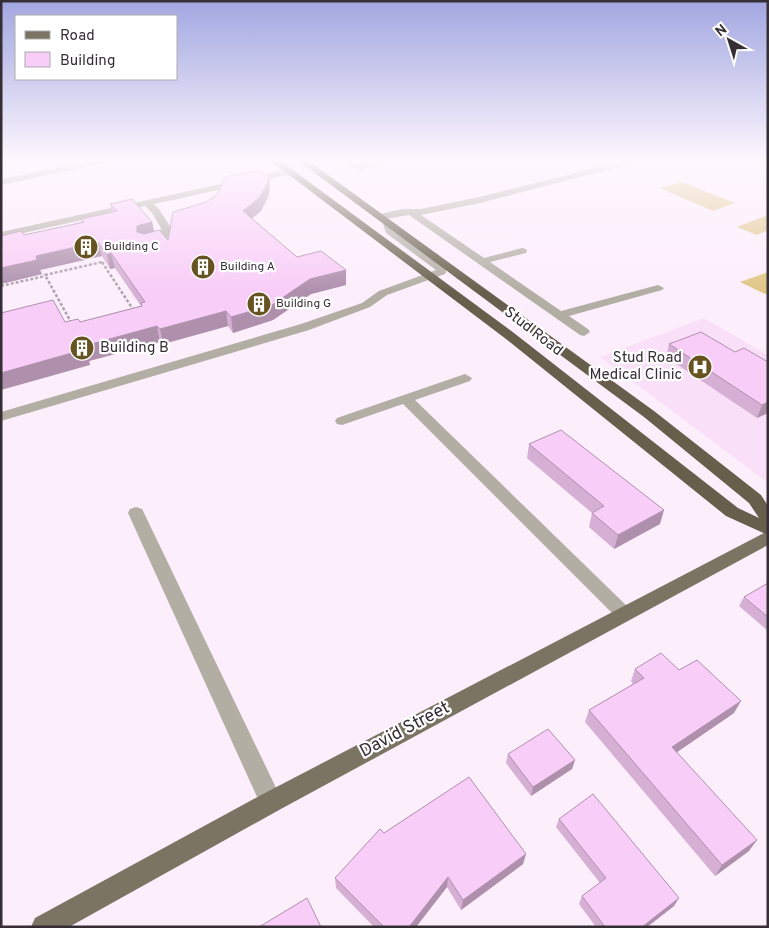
<svg xmlns="http://www.w3.org/2000/svg" width="769" height="928" viewBox="0 0 769 928" font-family="Overpass,sans-serif">
<style>
.built{fill:#f9e0f8}
.green{fill:#dfc585}
.lines{fill:none;stroke-linecap:round;stroke-linejoin:round}
.path{stroke:#aea2ad;stroke-width:2.5;stroke-dasharray:3 2;stroke-linecap:butt}
.minor{fill:#b2aea4;fill-rule:evenodd}
.major{fill:#7b7462;fill-rule:evenodd}
.highway{fill:#675f4b;fill-rule:evenodd}
.wall{fill:#d5b0d4}
.shaded-wall{fill:#ae90ad}
.building{fill:#f8cdf7;stroke:#ae90ad}
.labels{text-anchor:middle;dominant-baseline:central;stroke-width:4.5;stroke-linejoin:round;paint-order:stroke}
.far-poi-label{font-size:12px;fill:#352e35;stroke:#fff;text-anchor:start}
.street-label{font-size:15px;fill:#352e35;stroke:#fff}
.poi-label{font-size:15px;fill:#352e35;stroke:#fff;text-anchor:start}
.near-street-label{font-size:18px;fill:#352e35;stroke:#fff}
</style>
<rect width="100%" height="100%" fill="#fdeefc"/>
<path class="built" d="M 704,318 L 768,355 L 768,483 L 600,357 Z"/>
<path class="green" d="M 682,182 L 735,203 L 713,211 L 660,188 Z
M 768,215 L 768,230 L 757,235 L 737,227 Z
M 768,272 L 768,293 L 765,294 L 740,282 Z"/>
<g class="lines">
<path class="path" d="M 102,262 L 138,317 L 77,333 L 45,275 Z
M 1,286 L 45,276"/>
<path class="minor" d="M 90,162 L 109,162 L 1,185 L 1,179 Z
M 340,162 L 361,164 L 388,162 L 361,170 Z
M 620,162 L 637,162 L 480,203 L 421,215 L 484,258 L 522,248 L 526,249 L 527,251 L 526,253 L 490,262 L 561,311 L 658,285 L 664,288 L 662,290 L 569,316 L 588,329 L 590,332 L 584,336 L 580,335 L 409,215 L 379,220 L 374,217 L 376,215 L 402,209 L 421,209 L 479,197 Z
M 289,169 L 292,170 L 292,174 L 154,204 L 159,209 L 171,228 L 167,240 L 147,245 L 142,242 L 143,240 L 159,236 L 161,228 L 152,213 L 145,206 L 1,238 L 1,232 Z
M 388,221 L 393,224 L 394,230 L 445,267 L 446,272 L 445,274 L 387,295 L 370,307 L 309,330 L 1,421 L 1,412 L 301,324 L 362,303 L 379,291 L 436,270 L 386,233 L 383,224 Z
M 465,374 L 472,378 L 470,381 L 415,400 L 629,608 L 632,613 L 629,618 L 623,620 L 617,618 L 403,404 L 342,425 L 337,424 L 335,421 L 337,418 Z
M 136,507 L 142,509 L 144,513 L 279,794 L 282,802 L 279,810 L 271,813 L 263,810 L 128,513 L 130,509 Z"/>
<path class="major" d="M 768,531 L 768,545 L 279,810 L 69,927 L 31,927 L 35,918 L 263,794 Z"/>
<path class="highway" d="M 272,162 L 282,162 L 514,333 L 738,508 L 759,518 L 749,503 L 644,417 L 300,162 L 310,162 L 654,411 L 761,495 L 768,506 L 768,535 L 726,516 L 506,339 Z"/>
</g>
<path class="wall" d="M 269,176 L 270,189 L 268,197 L 261,211 L 252,218 L 297,257 L 346,285 L 311,294 L 273,320 L 233,333 L 228,326 L 163,344 L 160,342 L 89,361 L 90,365 L 65,322 L 80,322 L 141,306 L 115,268 L 110,269 L 102,256 L 40,270 L 42,274 L 1,284 L 1,236 L 24,235 L 82,222 L 81,219 L 112,212 L 110,204 L 152,222 L 154,231 L 168,240 L 206,202 L 217,195 Z
M 669,344 L 735,352 L 768,413 L 757,418 L 666,357 Z
M 529,444 L 660,524 L 614,549 L 589,527 L 592,513 L 527,458 Z
M 768,583 L 768,631 L 739,606 L 744,597 Z
M 635,669 L 679,670 L 734,713 L 677,752 L 749,851 L 715,876 L 585,722 L 589,710 L 633,684 L 631,681 Z
M 508,754 L 575,760 L 572,769 L 531,796 L 506,763 Z
M 559,819 L 674,906 L 647,927 L 596,927 L 579,904 L 582,896 L 600,883 L 556,827 Z
M 384,833 L 526,854 L 523,864 L 461,910 L 447,887 L 416,927 L 374,927 L 336,888 L 335,878 Z"/>
<path class="shaded-wall" d="M 269,176 L 270,189 L 268,197 L 261,211 L 245,224 L 243,211 Z
M 152,222 L 155,235 L 140,240 L 137,232 L 137,226 Z
M 98,242 L 102,256 L 40,270 L 42,274 L 1,284 L 1,268 L 36,256 Z
M 111,253 L 115,268 L 110,269 L 107,255 Z
M 346,270 L 346,285 L 311,294 L 273,320 L 233,333 L 231,317 L 310,279 Z
M 226,311 L 228,326 L 163,344 L 160,329 Z
M 157,326 L 160,342 L 89,361 L 90,365 L 1,390 L 1,373 L 84,346 Z
M 768,402 L 768,413 L 757,418 L 762,405 Z
M 664,510 L 660,524 L 614,549 L 618,535 Z
M 741,701 L 734,713 L 667,759 L 672,747 Z
M 575,760 L 572,769 L 531,796 L 533,787 Z
M 757,840 L 749,851 L 715,876 L 722,865 Z
M 526,854 L 523,864 L 461,910 L 463,900 Z
M 448,877 L 447,887 L 416,927 L 409,927 Z
M 679,898 L 674,906 L 647,927 L 642,927 Z"/>
<path class="building" d="M 258,171 L 269,176 L 267,184 L 259,198 L 243,211 L 297,257 L 321,251 L 346,270 L 310,279 L 272,305 L 231,317 L 226,311 L 160,329 L 157,326 L 84,346 L 86,349 L 1,373 L 1,313 L 53,300 L 65,322 L 78,319 L 80,322 L 142,306 L 141,303 L 145,302 L 111,253 L 107,255 L 98,242 L 36,256 L 37,260 L 1,268 L 1,236 L 21,231 L 24,235 L 84,222 L 81,219 L 117,211 L 110,204 L 132,199 L 152,222 L 137,226 L 137,232 L 144,234 L 159,230 L 168,240 L 173,212 L 206,202 L 217,195 L 224,179 L 229,176 Z
M 701,332 L 735,352 L 744,348 L 768,362 L 768,371 L 767,371 L 768,372 L 768,402 L 762,405 L 669,344 Z
M 561,430 L 664,510 L 618,535 L 592,513 L 604,506 L 529,444 Z
M 768,583 L 768,617 L 744,597 Z
M 661,653 L 679,670 L 697,660 L 741,701 L 672,747 L 757,840 L 722,865 L 589,710 L 644,678 L 635,669 Z
M 548,729 L 575,760 L 533,787 L 508,754 Z
M 469,777 L 526,854 L 463,900 L 448,877 L 409,927 L 384,927 L 335,878 L 380,829 L 384,833 Z
M 593,794 L 679,898 L 642,927 L 605,927 L 582,896 L 606,878 L 559,819 Z
M 307,898 L 321,927 L 259,927 Z"/>
<linearGradient id="sky" x2="0" y2="1"><stop stop-color="#a1a6e0"/><stop offset="0.55" stop-color="#fef7fe"/><stop offset="1" stop-color="#fef7fe" stop-opacity="0"/></linearGradient>
<rect width="769" height="292" fill="url(#sky)"/>
<defs>
<symbol id="building-disc" viewBox="-11 -11 22 22"><circle r="9.5" fill="#665321" stroke="#fff"/><path d="M-4-6H4V6H1V3H-1V6H-4ZM-2.5-4.3h1.7v1.8h-1.7ZM.8-4.3h1.7v1.8H.8ZM-2.5-1h1.7V.8h-1.7ZM.8-1h1.7V.8H.8Z" fill="#fff"/></symbol>
<symbol id="hospital-disc" viewBox="-11 -11 22 22"><circle r="9.5" fill="#665321" stroke="#fff"/><path d="M-5-5h3v3.5h4V-5h3V5h-3V1.5h-4V5h-3Z" fill="#fff"/></symbol>
</defs>
<g fill-rule="evenodd">
<use href="#building-disc" x="72" y="233" width="28" height="28"/>
<use href="#building-disc" x="189" y="253" width="28" height="28"/>
<use href="#building-disc" x="245" y="290" width="28" height="28"/>
<use href="#building-disc" x="68" y="334" width="28" height="28"/>
<use href="#hospital-disc" x="686" y="353" width="28" height="28"/>
</g>
<g class="labels">
<g class="far-poi-label">
<text x="104" y="247">Building C</text>
<text x="220" y="267">Building A</text>
<text x="276" y="304">Building G</text>
</g>
<g class="street-label">
<text transform="translate(533 332) rotate(38)">Stud Road</text>
</g>
<g class="poi-label">
<text x="100" y="348">Building B</text>
<text x="682" y="358" text-anchor="end">Stud Road<tspan x="682" dy="17">Medical Clinic</tspan></text>
</g>
<g class="near-street-label">
<text transform="translate(405 730) rotate(-28)">David Street</text>
</g>
</g>
<rect width="769" height="928" fill="none" stroke="#352e35" stroke-width="5"/>
<rect x="15" y="15" width="162" height="65" fill="#ffffff" stroke="#aeabae"/>
<rect x="25" y="31" width="25" height="8" fill="#7b7462" stroke="#aeabae"/>
<text x="60" y="40" font-size="15" fill="#352e35">Road</text>
<rect x="25" y="52" width="25" height="15" fill="#f8cdf7" stroke="#aeabae"/>
<text x="60" y="65" font-size="15" fill="#352e35">Building</text>
<g transform="translate(729 40) rotate(321)" stroke="#ffffff" stroke-width="4" paint-order="stroke">
<path d="M0-4L9 19L0 12L-9 19Z" fill="#352e35"/>
<text y="-8" font-size="14" font-weight="bold" text-anchor="middle" fill="#352e35">N</text>
</g>
</svg>
